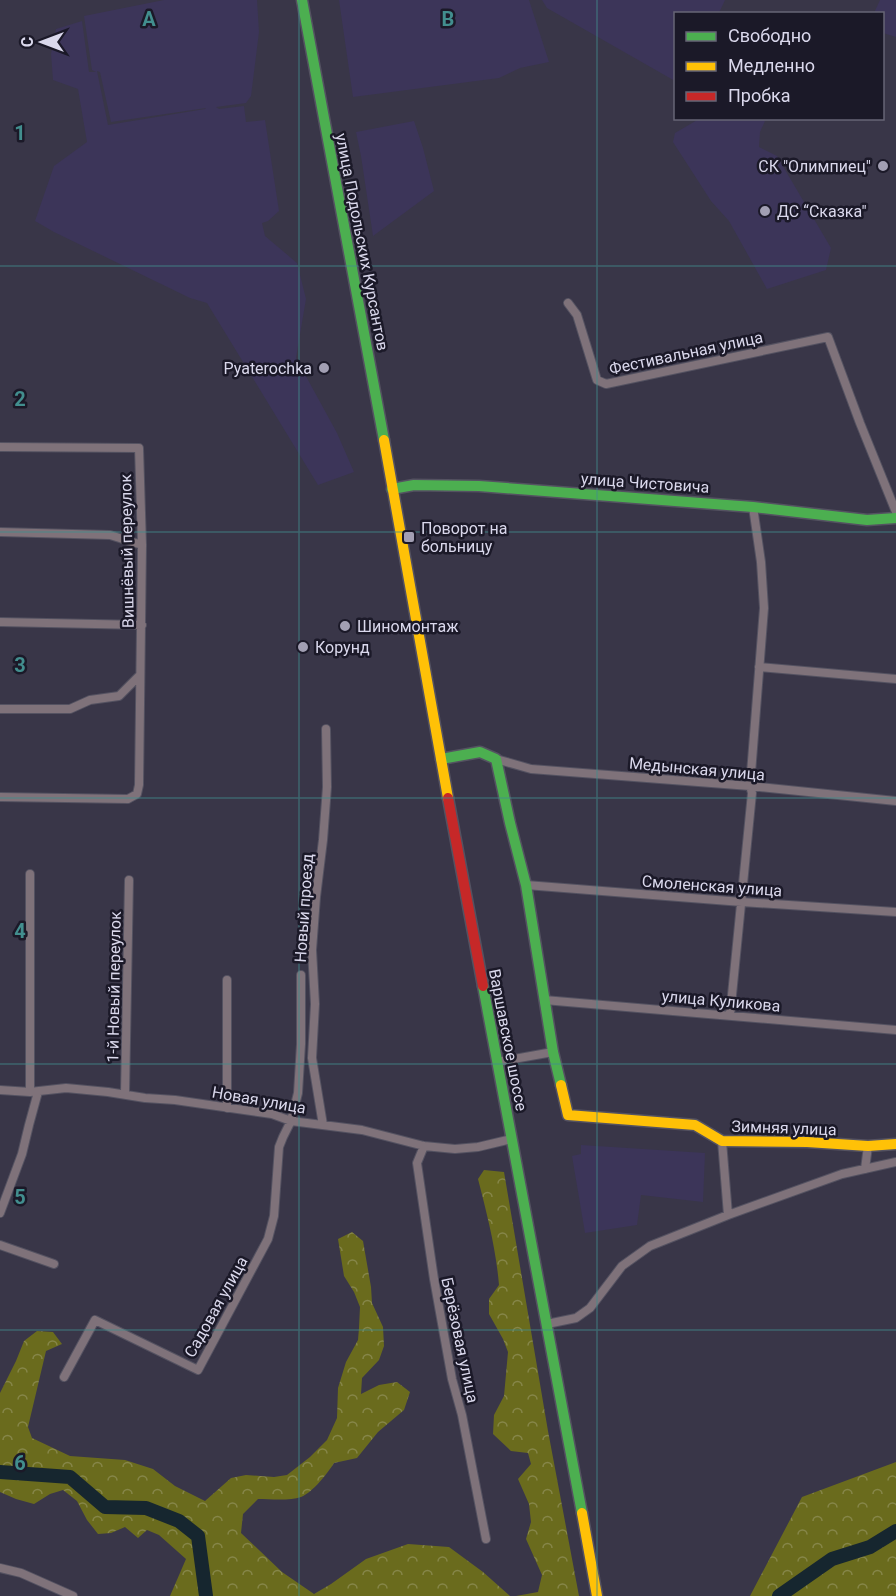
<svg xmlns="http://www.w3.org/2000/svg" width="896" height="1596" viewBox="0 0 896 1596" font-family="Roboto,sans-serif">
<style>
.built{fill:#3c3559;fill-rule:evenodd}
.forest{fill:url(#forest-crowns)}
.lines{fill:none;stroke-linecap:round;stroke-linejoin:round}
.river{stroke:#16262f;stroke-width:14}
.street-casing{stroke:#545261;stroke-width:10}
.fast-casing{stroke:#545261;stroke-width:13}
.slow-casing{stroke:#545261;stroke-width:13}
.jam-casing{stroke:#545261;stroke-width:13}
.street{stroke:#7f727a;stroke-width:8}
.fast{stroke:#4caf50;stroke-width:10}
.slow{stroke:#ffc107;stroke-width:10}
.jam{stroke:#c62828;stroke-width:10}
.grid{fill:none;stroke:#428e8e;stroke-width:1.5;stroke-opacity:0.55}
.poi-dot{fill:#a29fb3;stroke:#1b1928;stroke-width:2}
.labels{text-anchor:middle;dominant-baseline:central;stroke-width:5;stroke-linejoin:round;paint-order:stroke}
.poi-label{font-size:16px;fill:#dad8ec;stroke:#1b1928;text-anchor:start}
.street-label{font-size:16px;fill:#dad8ec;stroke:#1b1928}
.grid-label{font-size:20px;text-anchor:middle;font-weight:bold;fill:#428e8e;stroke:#1b1928;stroke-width:5;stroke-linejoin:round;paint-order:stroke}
</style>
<defs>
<pattern id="forest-crowns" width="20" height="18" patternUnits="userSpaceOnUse" patternTransform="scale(1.5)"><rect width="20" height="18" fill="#6a6b1d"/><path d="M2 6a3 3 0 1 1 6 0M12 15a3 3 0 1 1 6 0" fill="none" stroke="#868649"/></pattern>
</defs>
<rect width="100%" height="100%" fill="#393648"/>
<path class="built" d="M 164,0 L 257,0 L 259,32 L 251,96 L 246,103 L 216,107 L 219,109 L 244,106 L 246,122 L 265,120 L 279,211 L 268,221 L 262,223 L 265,236 L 297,263 L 306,299 L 296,358 L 337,433 L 354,472 L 318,485 L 207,303 L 190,298 L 54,232 L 35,221 L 54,166 L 87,142 L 78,89 L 53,80 L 51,54 L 56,29 L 82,21 L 89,72 L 96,72 L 92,70 L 84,16 ZM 97,71 L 100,72 L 111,122 L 206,108 L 205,109 L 108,125 Z
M 339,0 L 529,0 L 549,62 L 520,68 L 499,78 L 353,97 Z
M 542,0 L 725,0 L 719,13 L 676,14 L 675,81 L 547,8 Z
M 880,0 L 896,0 L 896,37 L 883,33 L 882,14 L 874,13 Z
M 762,118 L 765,121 L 760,132 L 759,147 L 777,156 L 831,248 L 826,270 L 767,289 L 729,221 L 711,201 L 673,142 L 675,133 L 699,119 Z
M 414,121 L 423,148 L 434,191 L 373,236 L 361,156 L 356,132 Z
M 581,1145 L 705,1153 L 703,1202 L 641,1195 L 637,1225 L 585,1233 L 572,1156 L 581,1154 Z"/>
<path class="forest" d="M 484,1170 L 504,1172 L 548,1431 L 579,1596 L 516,1596 L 538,1592 L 542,1575 L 526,1539 L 531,1522 L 529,1504 L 518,1479 L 531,1464 L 528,1453 L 511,1451 L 493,1434 L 494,1415 L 504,1396 L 508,1352 L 503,1339 L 489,1314 L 489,1299 L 499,1285 C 496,1249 487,1214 478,1179 Z
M 352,1232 L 363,1241 L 371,1287 L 372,1303 L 383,1327 L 384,1346 L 379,1360 L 362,1378 L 361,1394 L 379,1385 L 397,1382 L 410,1392 L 404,1410 L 378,1432 L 357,1458 L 334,1463 C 327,1474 313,1492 301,1497 C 290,1501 270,1499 258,1499 L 243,1514 L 241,1533 L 282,1572 L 314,1594 L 331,1584 L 366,1559 L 408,1544 L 449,1547 L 483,1572 L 510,1596 L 170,1596 L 186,1559 L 159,1535 L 147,1530 L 138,1538 L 125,1527 L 111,1533 L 98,1534 L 87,1520 L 77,1501 L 63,1490 L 50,1494 L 34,1504 L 16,1499 L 0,1492 L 0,1393 L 16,1361 L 24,1341 L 37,1331 L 53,1332 L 62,1344 L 46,1351 L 28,1427 L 32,1438 L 70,1456 L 125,1460 L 153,1469 L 175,1486 L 205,1501 L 231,1478 L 246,1475 L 274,1477 L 287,1475 L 310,1457 L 327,1440 L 337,1418 L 338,1388 L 346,1362 L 358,1340 L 359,1328 L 360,1307 L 354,1292 L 344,1276 L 338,1239 Z
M 896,1462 L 896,1596 L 750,1596 L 802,1497 Z"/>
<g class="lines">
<path class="river" d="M 0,1472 L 70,1477 L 105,1507 L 146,1508 L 179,1521 L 198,1536 L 206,1596
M 779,1596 L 832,1559 L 870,1547 L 896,1531"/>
<defs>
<path id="street" d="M 568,303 L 577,315 L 597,380 L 606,384 L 828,337 L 860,423 L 896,512
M 0,447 L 139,448 L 142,545 L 139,785 L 137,794 L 128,799 L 0,797
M 0,532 L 110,535 L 142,545
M 0,622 L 142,625
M 759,667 L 896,679
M 0,709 L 70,709 L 90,700 L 119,696 L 140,675
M 496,759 L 531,769 L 750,786 L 896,801
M 30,874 L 30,1092
M 526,885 L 742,902 L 896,912
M 544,1000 L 896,1030
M 730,1015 L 752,793 L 750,786 L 764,608 L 761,562 L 753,507
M 497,1062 L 553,1052
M 0,1090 L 30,1092 L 66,1088 L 108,1092 L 145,1098 L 175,1100 L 272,1114 L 291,1121 L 362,1130 L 424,1146 L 455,1149 L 478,1147 L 512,1139
M 125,1094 L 129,880
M 227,1108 L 227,980
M 323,1125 L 312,1058 L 315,1004 L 312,950 L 316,897 L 323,840 L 327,787 L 326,729
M 722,1141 L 728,1215
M 424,1146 L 417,1163 L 434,1279 L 452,1379 L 462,1415 L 486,1539
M 865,1169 L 868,1146
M 0,1213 L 22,1154 L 29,1125 L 38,1092
M 0,1245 L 54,1264
M 547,1324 L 576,1318 L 590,1308 L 622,1266 L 650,1246 L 728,1215 L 842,1174 L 896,1162
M 64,1377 L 95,1320 L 198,1370 L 268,1239 L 274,1216 L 279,1147 L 283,1137 L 291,1121 L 298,1093 L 301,1044 L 301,975
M 0,1568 L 21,1573 L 73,1596"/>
<path id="fast" d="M 302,0 L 384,440
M 392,489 L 414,485 L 479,486 L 753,507 L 867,520 L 896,518
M 441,759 L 480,752 L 496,759 L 510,823 L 526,885 L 553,1052 L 561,1085
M 483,986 L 582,1513"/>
<path id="slow" d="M 384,440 L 448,798
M 561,1085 L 568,1115 L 695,1125 L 722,1141 L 807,1142 L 868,1146 L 896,1144
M 582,1513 L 597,1596"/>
<path id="jam" d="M 448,798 L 483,986"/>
</defs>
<use href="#street" class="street-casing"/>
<use href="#fast" class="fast-casing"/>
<use href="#slow" class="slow-casing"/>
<use href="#jam" class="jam-casing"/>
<use href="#street" class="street"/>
<use href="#fast" class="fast"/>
<use href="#slow" class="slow"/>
<use href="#jam" class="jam"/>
</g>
<path class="grid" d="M 299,0 L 299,1596M 597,0 L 597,1596M 0,266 L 896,266M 0,532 L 896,532M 0,798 L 896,798M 0,1064 L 896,1064M 0,1330 L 896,1330"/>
<g class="poi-dot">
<circle cx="883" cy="166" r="6"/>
<circle cx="765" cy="211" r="6"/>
<circle cx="324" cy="368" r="6"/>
<rect x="403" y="531" width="12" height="12" rx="3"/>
<circle cx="345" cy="626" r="6"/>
<circle cx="303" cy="647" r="6"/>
</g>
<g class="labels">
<g class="poi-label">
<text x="871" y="166" text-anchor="end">СК "Олимпиец"</text>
<text x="777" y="211">ДС “Сказка"</text>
<text x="312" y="368" text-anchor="end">Pyaterochka</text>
<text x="421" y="528">Поворот на<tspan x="421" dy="18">больницу</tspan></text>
<text x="357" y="626">Шиномонтаж</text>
<text x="315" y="647">Корунд</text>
</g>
<g class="street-label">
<text transform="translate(362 242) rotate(79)">улица Подольских Курсантов</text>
<text transform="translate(686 353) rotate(-12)">Фестивальная улица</text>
<text transform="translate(645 483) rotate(4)">улица Чистовича</text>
<text transform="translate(127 551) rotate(-91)">Вишнёвый переулок</text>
<text transform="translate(697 769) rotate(5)">Медынская улица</text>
<text transform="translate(712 886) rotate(4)">Смоленская улица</text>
<text transform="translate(304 908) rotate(-86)">Новый проезд</text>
<text transform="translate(114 987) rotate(-89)">1-й Новый переулок</text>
<text transform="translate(721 1001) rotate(5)">улица Куликова</text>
<text transform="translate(508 1040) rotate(79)">Варшавское шоссе</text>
<text transform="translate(259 1100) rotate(10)">Новая улица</text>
<text transform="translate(784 1128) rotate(2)">Зимняя улица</text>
<text transform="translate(216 1307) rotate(-61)">Садовая улица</text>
<text transform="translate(460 1340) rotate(78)">Берёзовая улица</text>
</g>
</g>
<g class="grid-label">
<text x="149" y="26">A</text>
<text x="448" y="26">B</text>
<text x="20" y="140">1</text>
<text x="20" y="406">2</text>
<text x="20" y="672">3</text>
<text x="20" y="938">4</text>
<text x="20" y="1204">5</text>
<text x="20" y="1470">6</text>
</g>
<rect x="674" y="12" width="210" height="108" fill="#1b1928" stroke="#676576" stroke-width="1.5"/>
<rect x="686" y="32" width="30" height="9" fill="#4caf50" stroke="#676576" stroke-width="1.5"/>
<text x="728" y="42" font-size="18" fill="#dad8ec">Свободно</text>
<rect x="686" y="62" width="30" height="9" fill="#ffc107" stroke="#676576" stroke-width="1.5"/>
<text x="728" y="72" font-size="18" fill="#dad8ec">Медленно</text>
<rect x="686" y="92" width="30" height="9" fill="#c62828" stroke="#676576" stroke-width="1.5"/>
<text x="728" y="102" font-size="18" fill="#dad8ec">Пробка</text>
<g transform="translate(42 42) rotate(270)" stroke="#1b1928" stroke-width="4.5" paint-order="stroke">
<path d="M0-4.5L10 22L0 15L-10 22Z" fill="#dad8ec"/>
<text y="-9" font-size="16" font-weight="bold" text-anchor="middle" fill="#dad8ec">С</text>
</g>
</svg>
